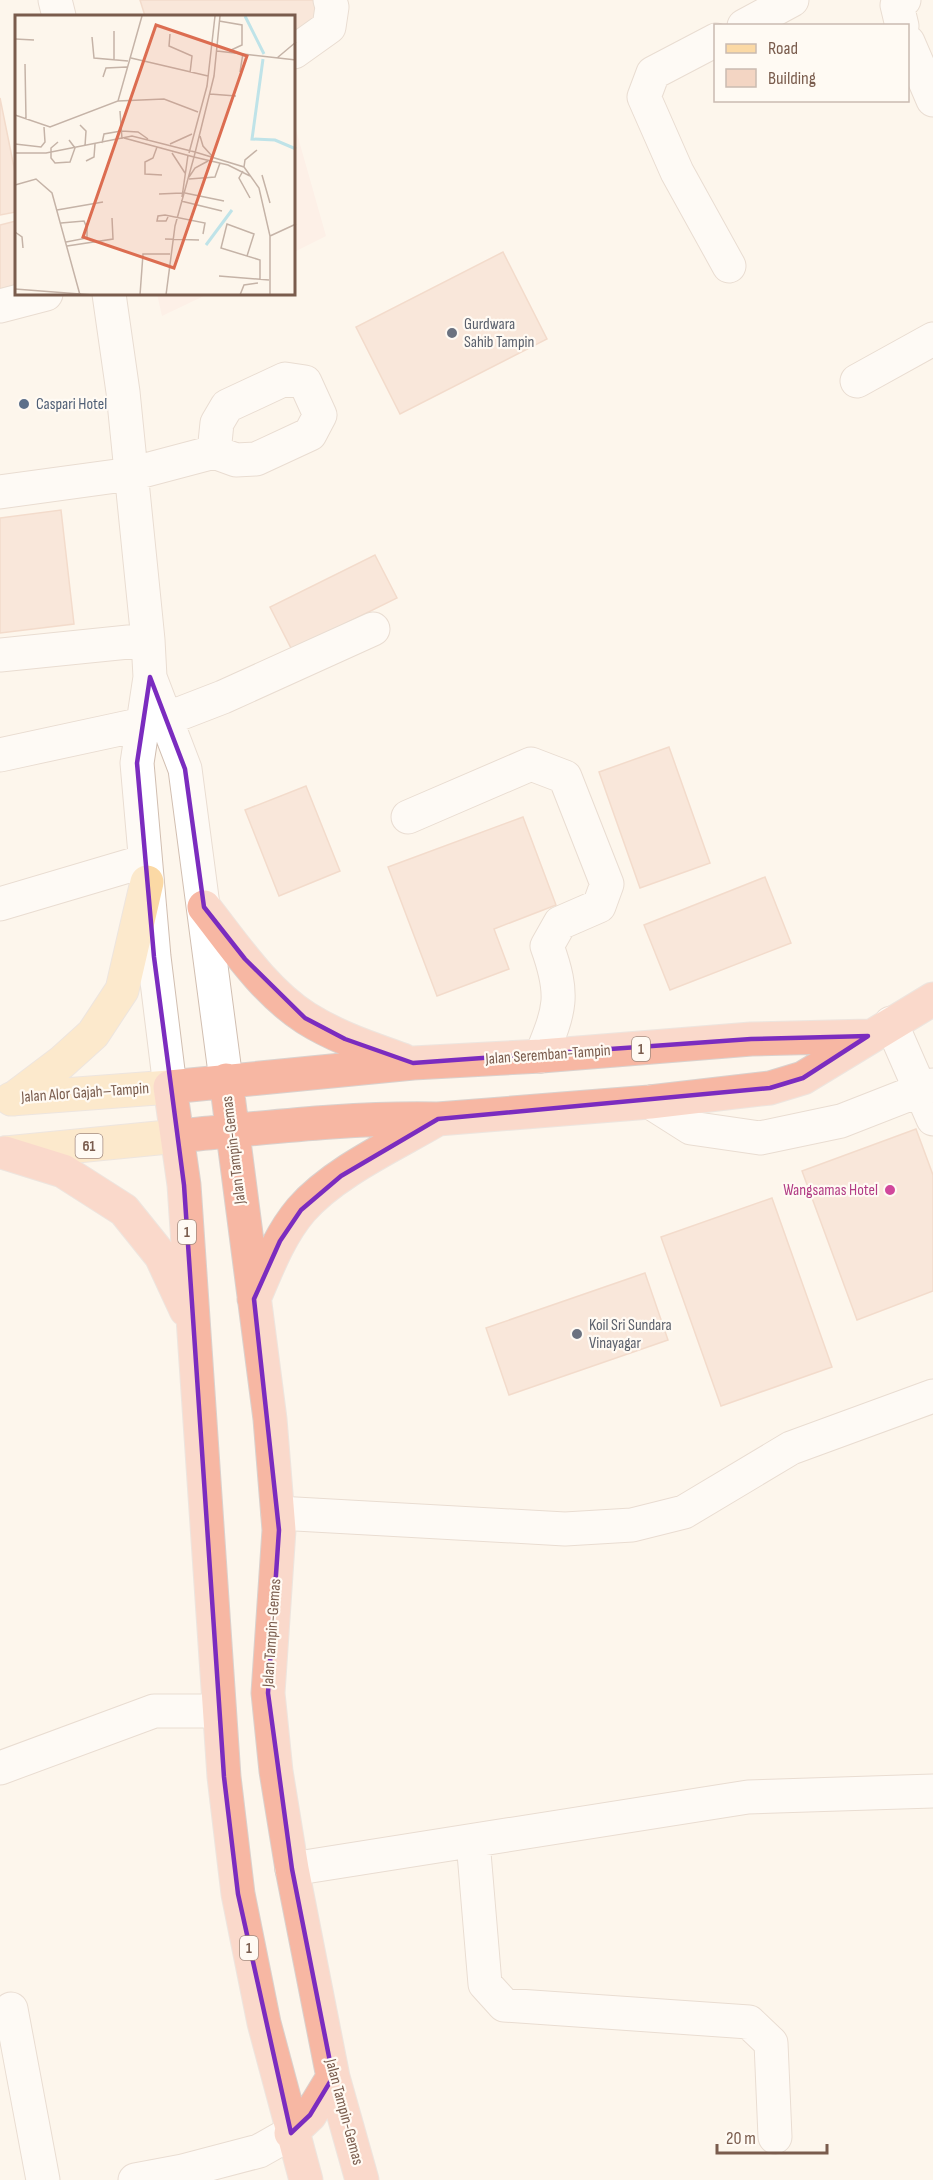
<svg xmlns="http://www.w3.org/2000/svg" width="933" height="2180" viewBox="0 0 933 2180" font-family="'Sofia Sans Condensed',sans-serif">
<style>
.commercial{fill:#fde8e0}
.building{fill:#f3d5c3;stroke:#e6bba3;stroke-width:1.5}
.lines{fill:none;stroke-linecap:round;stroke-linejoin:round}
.minor-casing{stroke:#d1beb0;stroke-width:35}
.major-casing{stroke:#dad1cd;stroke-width:35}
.highway-casing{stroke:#dad1cd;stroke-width:35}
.minor{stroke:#fff;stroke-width:33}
.major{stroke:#fbd9a5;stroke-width:33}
.highway{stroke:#f7b7a3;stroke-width:33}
.marked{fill:none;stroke:#7b2cbf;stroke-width:4.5;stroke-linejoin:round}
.worship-dot{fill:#6b7280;stroke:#fffaf3;stroke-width:2}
.service-dot{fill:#5c6f8a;stroke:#fffaf3;stroke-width:2}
.hotel-dot{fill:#d1479c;stroke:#fffaf3;stroke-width:2}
.labels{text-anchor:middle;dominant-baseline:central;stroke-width:4.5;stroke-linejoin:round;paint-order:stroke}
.shield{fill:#fffaf3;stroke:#a28b7f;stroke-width:1.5}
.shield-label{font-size:15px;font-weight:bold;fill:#7a5c4d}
.worship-label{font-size:16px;fill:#5b616d;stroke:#fffaf3;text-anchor:start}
.service-label{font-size:16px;fill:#4e5e75;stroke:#fffaf3;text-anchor:start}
.street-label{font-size:16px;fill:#7a5c4d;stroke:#fffaf3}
.hotel-label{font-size:16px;fill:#b23c85;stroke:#fffaf3;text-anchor:end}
.inset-river{fill:none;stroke:#bfe3e8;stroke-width:3}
.inset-road{fill:none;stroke:#c5b3a7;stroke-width:1.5}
.view{fill:#dc6d51;fill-opacity:0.15;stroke:#dc6d51;stroke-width:3}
.inset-edge{fill:none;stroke:#7a5c4d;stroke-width:3}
</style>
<rect width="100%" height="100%" fill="#fdf6ec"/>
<path class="commercial" d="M 294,123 L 326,236 L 294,252 Z
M 157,294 L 208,294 L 162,316 Z"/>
<path class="building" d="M 140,0 L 314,0 L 321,23 L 294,30 L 294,16 L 145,16 Z
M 0,98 L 16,177 L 16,212 L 0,215 Z
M 16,221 L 16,285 L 0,289 L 0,225 Z
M 503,252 L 547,339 L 400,414 L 356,327 Z
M 61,510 L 74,624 L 0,633 L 0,518 Z
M 375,555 L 397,598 L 292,650 L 270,607 Z
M 669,747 L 710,863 L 640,888 L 599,772 Z
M 306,786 L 340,871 L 279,896 L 245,810 Z
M 523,817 L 556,905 L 494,929 L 509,969 L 437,996 L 388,867 Z
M 765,877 L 791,943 L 670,990 L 644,925 Z
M 916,1129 L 933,1175 L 933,1291 L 857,1320 L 802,1171 Z
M 772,1198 L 832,1367 L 721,1406 L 661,1237 Z
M 645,1273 L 668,1340 L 509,1395 L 486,1328 Z"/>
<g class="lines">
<defs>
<path id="minor" d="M 55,0 L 59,16
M 744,26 L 792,0
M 902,26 L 897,5 L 904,0
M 716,40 L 653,73 L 644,97 L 677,172 L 729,266
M 908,42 L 933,100
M 294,52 L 329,27 L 332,7 L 330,0
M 109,294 L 123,392 L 148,640 L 150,677 L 137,763 L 154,957 L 170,1087
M 0,306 L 46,294
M 857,381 L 933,339
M 0,492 L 131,474 L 214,452 L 236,460 L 256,459 L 310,434 L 320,415 L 305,382 L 285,379 L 227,406 L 217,423 L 214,452
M 0,655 L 148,640
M 151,680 L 185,769 L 226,1080
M 166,719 L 223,697 L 373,629
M 0,755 L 143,724
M 408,817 L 531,764 L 565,777 L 607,884 L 599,906 L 560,923 L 547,946 C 565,996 560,1009 541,1056
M 0,904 L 145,861
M 891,1023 L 933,1119
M 650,1102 L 691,1128 L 760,1138 L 841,1121 L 933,1085
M 278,1513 L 565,1529 L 632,1525 L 684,1512 L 791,1448 L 933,1396
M 0,1768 L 154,1711 L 219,1711
M 473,1841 L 485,1984 L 504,2005 L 749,2022 L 771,2043 L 775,2137
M 292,1869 L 748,1797 L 933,1791
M 11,2009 L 43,2180
M 135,2180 L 183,2171 L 259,2151 L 291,2133"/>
<path id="major" d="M 11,1099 L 170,1087
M 13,1099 L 62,1062 L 93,1034 L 122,990 L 147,882
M 6,1153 L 178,1136"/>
<path id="highway" d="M 204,907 C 234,945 264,991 306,1018 C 336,1037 370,1048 403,1060
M 226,1080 L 270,1419 L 279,1530 L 268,1693 L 276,1771 L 292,1869 L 333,2077 L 362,2180
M 178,1136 C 264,1128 351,1117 438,1119 L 650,1102 L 770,1088 L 803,1078 L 933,999
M 5,1153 L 63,1171 L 124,1210 L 161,1256 L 186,1310
M 254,1299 C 267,1269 279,1236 301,1210 C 334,1172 394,1145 438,1119
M 291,2133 L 310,2115 L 333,2077
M 306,2180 L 264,2023 L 238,1894 L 224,1777 L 184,1185 L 170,1087 L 413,1063 L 541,1056 L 751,1039 L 868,1036"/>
</defs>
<use href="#minor" class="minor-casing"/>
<use href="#major" class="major-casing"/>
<use href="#highway" class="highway-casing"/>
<use href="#minor" class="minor"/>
<use href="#major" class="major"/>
<use href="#highway" class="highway"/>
</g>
<path d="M0 0H933V2180H0ZM 150,677 L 185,769 L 204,907 L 245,959 L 305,1018 L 345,1039 L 413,1063 L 751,1039 L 868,1036 L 803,1078 L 770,1088 L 438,1119 L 341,1176 L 301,1210 L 280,1241 L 254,1299 L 279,1530 L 268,1693 L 292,1869 L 333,2077 L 310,2115 L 291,2133 L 238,1894 L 224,1777 L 184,1185 L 154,957 L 137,763 Z" fill="#fdf6ec" fill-opacity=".55" fill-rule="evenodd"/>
<path class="marked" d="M 150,677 L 185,769 L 204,907 L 245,959 L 305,1018 L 345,1039 L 413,1063 L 751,1039 L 868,1036 L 803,1078 L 770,1088 L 438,1119 L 341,1176 L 301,1210 L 280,1241 L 254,1299 L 279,1530 L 268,1693 L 292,1869 L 333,2077 L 310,2115 L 291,2133 L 238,1894 L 224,1777 L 184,1185 L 154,957 L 137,763 Z"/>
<g class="worship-dot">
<circle cx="452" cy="333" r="6"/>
<circle cx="577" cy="1334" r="6"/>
</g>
<circle class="service-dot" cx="24" cy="404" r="6"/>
<circle class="hotel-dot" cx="890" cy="1190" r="6"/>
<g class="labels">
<g class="shield">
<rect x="632" y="1037" width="18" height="24" rx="4.5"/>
<rect x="75.5" y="1134" width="27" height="24" rx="4.5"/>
<rect x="178" y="1220" width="18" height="24" rx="4.5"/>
<rect x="240" y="1936" width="18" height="24" rx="4.5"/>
</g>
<g class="shield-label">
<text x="641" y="1049">1</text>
<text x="89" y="1146">61</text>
<text x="187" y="1232">1</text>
<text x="249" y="1948">1</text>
</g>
<g class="worship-label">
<text x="464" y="324">Gurdwara<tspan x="464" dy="18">Sahib Tampin</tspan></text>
<text x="589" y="1325">Koil Sri Sundara<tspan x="589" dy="18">Vinayagar</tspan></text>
</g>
<g class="service-label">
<text x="36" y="404">Caspari Hotel</text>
</g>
<g class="street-label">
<text transform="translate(548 1055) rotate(-4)">Jalan Seremban-Tampin</text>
<text transform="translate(85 1093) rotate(-4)">Jalan Alor Gajah–Tampin</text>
<text transform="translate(234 1150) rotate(-97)">Jalan Tampin-Gemas</text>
<text transform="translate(272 1633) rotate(-86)">Jalan Tampin-Gemas</text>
<text transform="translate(344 2112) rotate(75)">Jalan Tampin-Gemas</text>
</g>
<g class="hotel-label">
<text x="878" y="1190">Wangsamas Hotel</text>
</g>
</g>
<g transform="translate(15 15)">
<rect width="280" height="280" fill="#fdf6ec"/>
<path class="inset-river" d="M 230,1 L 249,39M 248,44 L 237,124 L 260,125 L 281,134M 191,230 L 217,195"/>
<path class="inset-road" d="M 204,6 L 227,10 L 227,30 L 214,36M 155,19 L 154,31 L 177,41 L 175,58M 77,22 L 79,43 L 113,46M 0,24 L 19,25M 202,36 L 281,45M 116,43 L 193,61M 262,43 L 281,27M 99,45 L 99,16M 10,49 L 11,104M 225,57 L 228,38M 88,62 L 91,53 L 112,52M 195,79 L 221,81M 103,86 L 149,84 L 183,97M 105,96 L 107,124M 0,100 L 35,112 L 103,86 L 127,1M 65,110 L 71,116 L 70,131M 185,121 L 188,131 L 197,141M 109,123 L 179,142 L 199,61 L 205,1M 43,127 L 36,133 L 36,143 L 40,148 L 55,147 L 60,133 L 54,125M 87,128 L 89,119 L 106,116 L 123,117 L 133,124M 0,129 L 26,132 L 30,127 L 29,112M 155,129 L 177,119M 142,132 L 138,143 L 130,147 L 130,159 L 147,160M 180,137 L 229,152 L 244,173 L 255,221 L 255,280M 0,138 L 31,138 L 117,121 L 180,137M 157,138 L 170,158M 174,138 L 192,71 L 200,1M 179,142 L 213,150 L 235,161M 71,146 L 79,142 L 80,129M 229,152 L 230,145 L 242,135M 228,156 L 224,163 L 235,183M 247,160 L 255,188M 174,162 L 180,153 L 193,146M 174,164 L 200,162 L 205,148M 0,170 L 21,164 L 37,178 L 65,280M 170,178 L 209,186M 144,179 L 167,178M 167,182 L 173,140M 166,186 L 207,196M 42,195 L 88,187M 153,202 L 151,206 L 142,206 L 143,201 L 150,200 L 190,208 L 188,219M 46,208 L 69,206 L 72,213 L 72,223 L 51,227M 0,217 L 7,222 L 8,233M 255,221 L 281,209M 150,224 L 184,225M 52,231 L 98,224 L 97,203M 232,241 L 239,219 L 212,209 L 206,233 L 245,245 L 245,264M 204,261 L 254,265M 0,274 L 78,280M 125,280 L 128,239 L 155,239M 151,280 L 160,211 L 179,142M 225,280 L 229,270 L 243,268"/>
<path class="view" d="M 141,10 L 232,41 L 159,253 L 68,222 Z"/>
<rect width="280" height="280" class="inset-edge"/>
</g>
<rect x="714" y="24" width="195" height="78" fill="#fffaf3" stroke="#cabbb1" stroke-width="1.5"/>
<rect x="726" y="44" width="30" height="9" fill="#fbd9a5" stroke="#cabbb1" stroke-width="1.5"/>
<text x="768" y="54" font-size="18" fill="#7a5c4d">Road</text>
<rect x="726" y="69" width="30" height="18" fill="#f3d5c3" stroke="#cabbb1" stroke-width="1.5"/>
<text x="768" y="84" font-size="18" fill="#7a5c4d">Building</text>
<path d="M717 2144v9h110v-9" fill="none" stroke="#7a5c4d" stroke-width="3"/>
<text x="726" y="2144" font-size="18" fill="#7a5c4d" stroke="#fffaf3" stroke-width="4.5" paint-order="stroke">20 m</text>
</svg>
